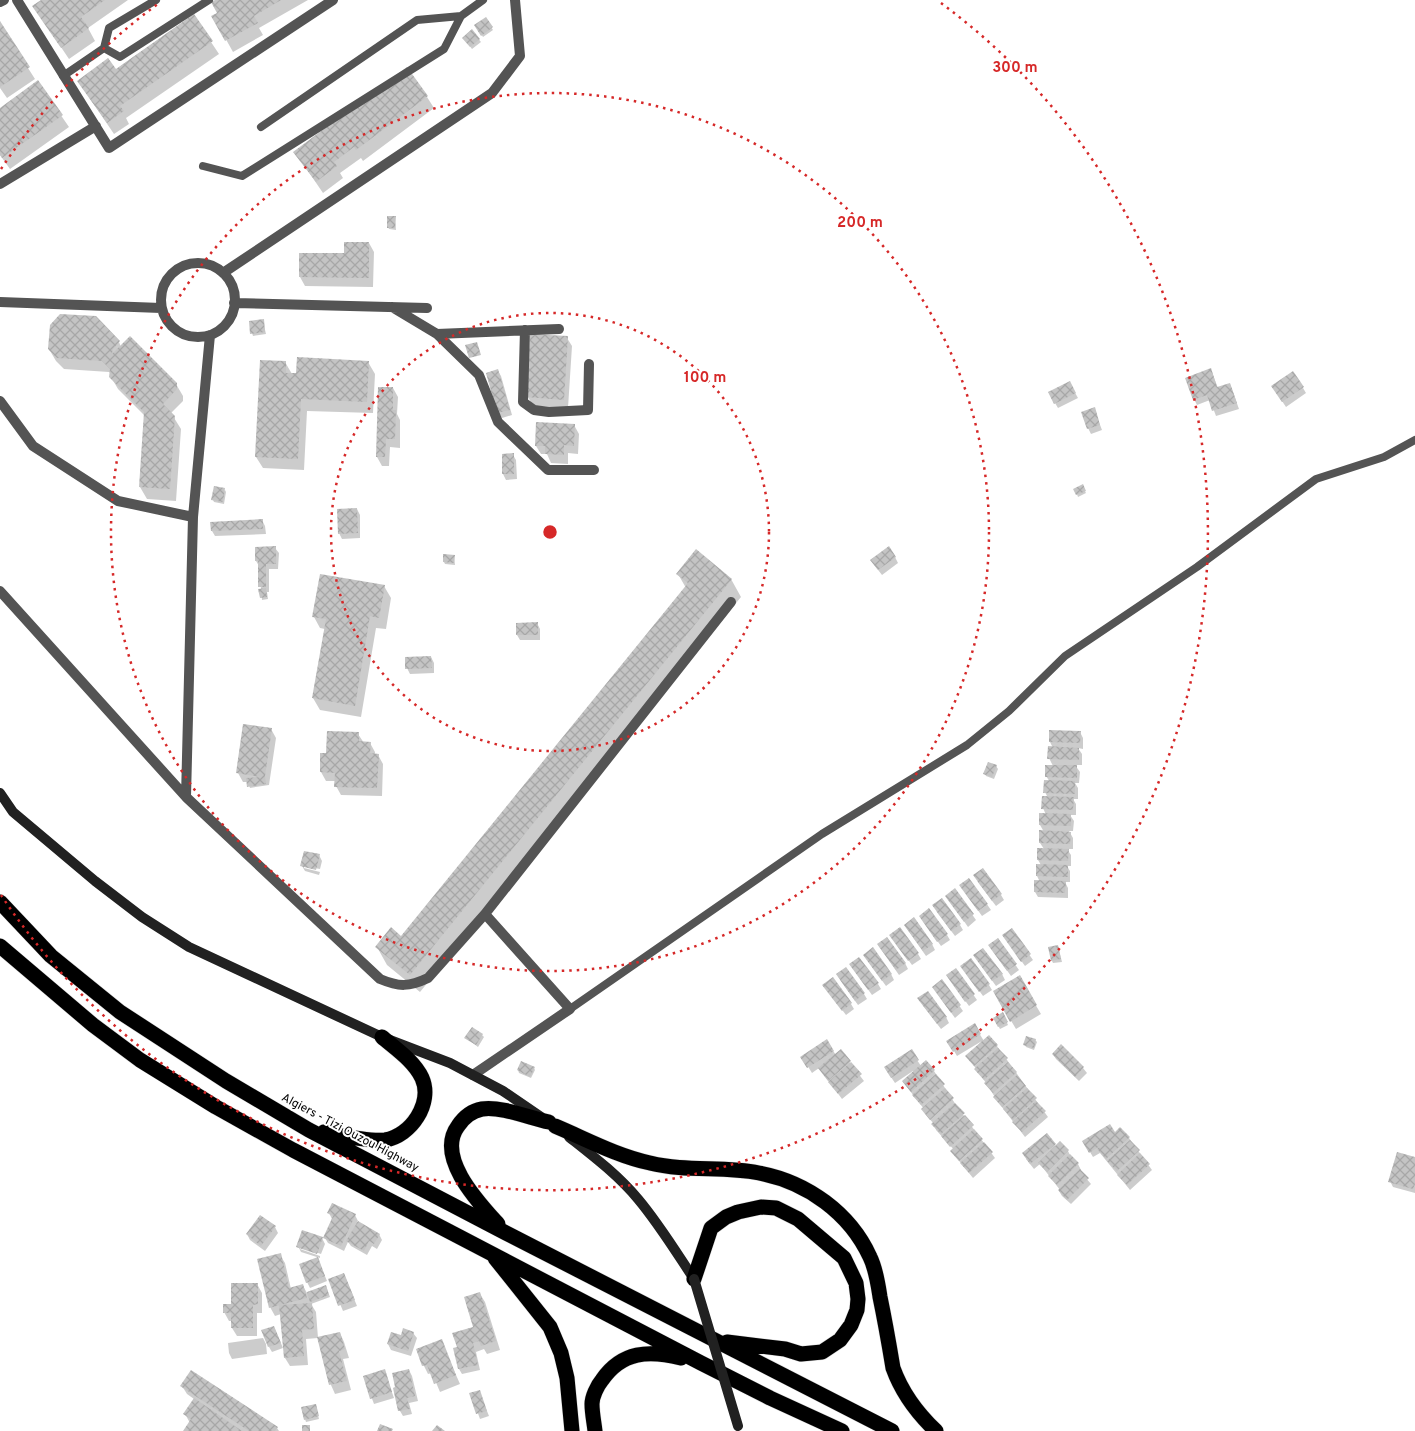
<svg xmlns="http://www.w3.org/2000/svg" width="1415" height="1431" viewBox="0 0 1415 1431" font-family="Overpass,sans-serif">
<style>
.shadow{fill:#0003}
.building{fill:url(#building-cross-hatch)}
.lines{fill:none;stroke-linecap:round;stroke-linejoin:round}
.motorway-casing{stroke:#dbdbdb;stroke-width:16}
.service{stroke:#545454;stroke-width:8}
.minor{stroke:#545454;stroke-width:10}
.secondary{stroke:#212121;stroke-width:10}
.motorway{stroke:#000;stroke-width:15}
.secondary-bridge{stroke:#212121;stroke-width:10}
.ring{fill:none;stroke:#d62828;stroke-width:2.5;stroke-dasharray:2.5 5}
.labels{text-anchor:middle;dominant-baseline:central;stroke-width:4;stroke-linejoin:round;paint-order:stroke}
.street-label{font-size:12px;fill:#000;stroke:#fff}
.centre{fill:#d62828;stroke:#fff;stroke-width:2.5}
.ring-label{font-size:15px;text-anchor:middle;font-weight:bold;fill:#d62828;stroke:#fff;stroke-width:4;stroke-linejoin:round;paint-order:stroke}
</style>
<defs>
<pattern id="building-cross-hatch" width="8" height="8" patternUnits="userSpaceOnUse" patternTransform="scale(1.25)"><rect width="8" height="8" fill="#c4c4c4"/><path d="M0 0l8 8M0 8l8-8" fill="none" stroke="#a7a7a7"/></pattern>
</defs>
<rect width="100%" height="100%" fill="#fff"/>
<path class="shadow" d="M 43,0 L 128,0 L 88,28 L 95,41 L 69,59 L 34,7 Z
M 218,0 L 308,0 L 259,28 L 263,35 L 233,52 L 213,16 L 218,13 Z
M 193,15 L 219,54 L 126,118 L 129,124 L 114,134 L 78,81 L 115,70 Z
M 486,19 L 493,30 L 483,37 L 476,26 Z
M 0,24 L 35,79 L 7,98 L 0,88 Z
M 472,31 L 481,42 L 472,49 L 465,40 Z
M 38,82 L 69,127 L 10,169 L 0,155 L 0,109 Z
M 427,97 L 434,108 L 363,161 L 361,158 L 340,173 L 343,178 L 323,193 L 295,152 Z
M 395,218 L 396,230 L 389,229 L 388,227 Z
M 369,243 L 374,252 L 373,287 L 305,286 L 300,277 L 300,254 L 345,255 Z
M 263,321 L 266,334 L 253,336 L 252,333 Z
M 567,338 L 572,346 L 568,408 L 533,406 L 528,397 Z
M 119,342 L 121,347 L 176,384 L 183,396 L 183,401 L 171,413 L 181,429 L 176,501 L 147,499 L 140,487 L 145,416 L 118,389 L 111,377 L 111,374 L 109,372 L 64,369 L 56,361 L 49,349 Z
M 285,362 L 292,374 L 368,362 L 375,374 L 373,413 L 307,411 L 304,470 L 263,468 L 256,457 Z
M 1211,370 L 1218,388 L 1230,384 L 1239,409 L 1216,416 L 1210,400 L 1197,405 L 1194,399 Z
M 498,371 L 501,376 L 512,415 L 502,418 L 499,413 Z
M 1069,382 L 1078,398 L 1058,408 L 1055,403 Z
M 393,388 L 398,397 L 397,414 L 400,420 L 400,448 L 390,447 L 389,466 L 382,466 L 377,457 Z
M 1303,388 L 1306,393 L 1286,407 L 1276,392 Z
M 1094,409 L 1102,430 L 1091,434 L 1088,428 Z
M 574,425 L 579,434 L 578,454 L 568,453 L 568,464 L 551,463 L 547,454 L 541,454 L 536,446 Z
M 503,455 L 513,455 L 516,460 L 517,479 L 506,480 L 503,474 Z
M 1082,486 L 1086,493 L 1078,497 L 1075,489 Z
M 225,490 L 226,492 L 224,504 L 214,502 L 213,500 Z
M 357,509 L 360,515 L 360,538 L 342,539 L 339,533 Z
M 262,520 L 265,526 L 266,534 L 215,536 L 212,531 Z
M 275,548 L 279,553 L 278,569 L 269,569 L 269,592 L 267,592 L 268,599 L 262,600 L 259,566 L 256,561 Z
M 454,556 L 455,565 L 445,564 L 444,562 Z
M 895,557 L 898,563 L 882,575 L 875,566 Z
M 678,574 L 731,579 L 741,597 L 420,992 L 387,965 L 377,947 L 401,938 L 686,588 Z
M 384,586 L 391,598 L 386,629 L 376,628 L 361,717 L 320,710 L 313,698 L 325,629 L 320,628 L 314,617 Z
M 537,623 L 540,629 L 540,640 L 520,640 L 517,635 Z
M 431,657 L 434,663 L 434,673 L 410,674 L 407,668 Z
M 271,729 L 276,738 L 269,785 L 250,788 L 248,782 L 243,782 L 238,773 Z
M 1050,732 L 1080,732 L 1083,738 L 1083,749 L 1078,748 L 1082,754 L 1082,765 L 1075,765 L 1080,772 L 1079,783 L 1075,783 L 1078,788 L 1078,799 L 1073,799 L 1076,804 L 1076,815 L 1070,815 L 1074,821 L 1073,831 L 1069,831 L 1073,838 L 1073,849 L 1067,849 L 1071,855 L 1071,866 L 1067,866 L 1070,871 L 1070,882 L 1065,882 L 1068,888 L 1068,898 L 1038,897 L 1035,892 L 1040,882 L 1037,876 L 1041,865 L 1038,860 L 1044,849 L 1040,843 L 1044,832 L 1040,825 L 1046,815 L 1043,808 L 1048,798 L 1045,792 L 1050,782 L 1046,776 L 1053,766 L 1049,758 L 1053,748 L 1050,742 Z
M 358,734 L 364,743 L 370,743 L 375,752 L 375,755 L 378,755 L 383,764 L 382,796 L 341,795 L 336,786 L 336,781 L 326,781 L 321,772 L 321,754 L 328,754 Z
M 996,766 L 998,769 L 994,779 L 986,776 L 985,774 Z
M 319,855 L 322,861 L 320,869 L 304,866 L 304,868 L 320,872 L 319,875 L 305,871 L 302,866 Z
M 969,879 L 991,910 L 982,916 L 964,891 Z
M 977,881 L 1001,895 L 1004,900 L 996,906 Z
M 955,890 L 976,920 L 968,927 L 950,901 Z
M 936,911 L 960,925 L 963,930 L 955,936 Z
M 923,921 L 947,935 L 950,940 L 941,946 Z
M 905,926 L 932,944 L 935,950 L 926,956 Z
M 1012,930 L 1033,960 L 1025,966 L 1007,941 Z
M 894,940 L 918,954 L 921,959 L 912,965 Z
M 998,940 L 1019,970 L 1011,976 L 993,951 Z
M 878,945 L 905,963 L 908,969 L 899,975 Z
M 1058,946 L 1062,962 L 1053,963 L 1052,961 Z
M 868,961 L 891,974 L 894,980 L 886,986 Z
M 978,961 L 1002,974 L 1005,980 L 996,986 Z
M 854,970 L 878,984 L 881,989 L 872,995 Z
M 956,970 L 977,1000 L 969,1006 L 951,981 Z
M 965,971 L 989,985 L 992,990 L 983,996 Z
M 1019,977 L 1041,1014 L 1016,1029 L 994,992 Z
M 840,980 L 864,994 L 867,999 L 858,1005 Z
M 942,981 L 963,1011 L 955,1018 L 936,992 Z
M 827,990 L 851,1004 L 854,1009 L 846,1015 Z
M 922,1004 L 946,1017 L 949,1023 L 941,1029 Z
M 1003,1014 L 1008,1025 L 1000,1029 L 994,1018 Z
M 974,1025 L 984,1041 L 989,1037 L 997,1046 L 1048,1117 L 1025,1137 L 998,1102 L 986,1083 L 967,1056 L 982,1041 L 957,1056 L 948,1041 Z
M 482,1035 L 484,1037 L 478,1047 L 466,1038 Z
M 1035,1040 L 1037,1042 L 1034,1050 L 1026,1047 L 1025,1045 Z
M 826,1041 L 836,1055 L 841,1051 L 864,1081 L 842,1099 L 819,1068 L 812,1073 L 802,1057 Z
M 1061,1046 L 1083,1068 L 1087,1073 L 1079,1081 L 1056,1059 L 1053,1054 Z
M 911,1051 L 921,1066 L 925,1062 L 934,1071 L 956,1105 L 995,1158 L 973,1178 L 955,1156 L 955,1151 L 936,1130 L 934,1124 L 926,1115 L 924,1109 L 903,1082 L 914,1072 L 913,1071 L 895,1083 L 885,1068 Z
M 534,1068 L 535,1070 L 531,1078 L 519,1073 L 518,1070 Z
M 1129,1138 L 1152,1170 L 1130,1190 L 1100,1153 L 1093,1157 L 1084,1142 Z
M 1060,1143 L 1068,1151 L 1071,1157 L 1078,1164 L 1081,1170 L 1080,1171 L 1091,1184 L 1071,1204 L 1062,1196 L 1059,1191 L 1060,1190 L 1040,1164 L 1034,1169 L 1026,1159 L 1055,1145 L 1056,1147 Z
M 1415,1159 L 1415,1193 L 1393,1187 L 1390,1181 Z
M 329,1213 L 355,1215 L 358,1221 L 357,1222 L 379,1234 L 382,1240 L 377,1249 L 372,1246 L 367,1255 L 351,1246 L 348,1242 L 344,1251 L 328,1243 L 325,1238 L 332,1219 Z
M 261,1216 L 275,1227 L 278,1233 L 265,1251 L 250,1240 L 247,1234 Z
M 322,1238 L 325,1244 L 321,1254 L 300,1247 L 300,1249 L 320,1256 L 320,1258 L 301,1252 L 298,1246 Z
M 280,1255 L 285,1263 L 291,1289 L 303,1286 L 307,1293 L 327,1289 L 330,1297 L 311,1304 L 316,1312 L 318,1338 L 306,1339 L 308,1365 L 290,1366 L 285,1358 L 281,1314 L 275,1316 L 270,1307 Z
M 320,1264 L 327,1281 L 310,1288 L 307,1282 Z
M 344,1274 L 357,1306 L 343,1311 L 330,1280 Z
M 257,1284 L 262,1293 L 262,1313 L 257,1313 L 257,1336 L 237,1336 L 232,1328 L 232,1321 L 229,1321 L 224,1312 Z
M 480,1294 L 485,1302 L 500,1350 L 487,1354 L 484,1349 L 476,1352 L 480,1370 L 462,1374 L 459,1369 L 455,1349 L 458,1348 L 475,1328 Z
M 274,1327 L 283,1348 L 272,1352 L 269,1347 Z
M 340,1333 L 344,1342 L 349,1358 L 343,1359 L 351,1390 L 335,1394 L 331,1385 L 319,1338 Z
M 413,1333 L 417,1338 L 411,1356 L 391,1350 L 388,1344 Z
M 263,1338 L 266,1344 L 267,1354 L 232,1359 L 229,1353 L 228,1343 Z
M 441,1341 L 460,1384 L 440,1392 L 432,1373 L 428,1374 L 424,1366 L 418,1350 Z
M 384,1370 L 394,1398 L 374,1404 L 364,1377 Z
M 409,1370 L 412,1376 L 418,1401 L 409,1403 L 412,1414 L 403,1416 L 400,1411 Z
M 182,1386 L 277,1428 L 279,1431 L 185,1431 L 190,1423 L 185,1414 L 194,1399 L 187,1394 Z
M 479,1391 L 489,1416 L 480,1419 L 471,1394 Z
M 316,1407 L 319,1419 L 306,1422 L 305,1419 Z"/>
<path class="building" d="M 41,0 L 105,0 L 81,17 L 89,28 L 61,48 L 32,6 Z
M 215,0 L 281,0 L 254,16 L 258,23 L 225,41 L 211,16 L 217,13 L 211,2 Z
M 194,14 L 213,41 L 120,106 L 124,111 L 107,123 L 77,81 L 108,58 L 116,69 Z
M 486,17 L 493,27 L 481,36 L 474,25 Z
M 0,21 L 30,67 L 0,87 Z
M 472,29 L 480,39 L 470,47 L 462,38 Z
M 407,67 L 428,96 L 356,150 L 354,147 L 334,162 L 337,166 L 316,182 L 293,152 Z
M 38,80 L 63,115 L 2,158 L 0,155 L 0,108 Z
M 387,216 L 396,216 L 395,228 L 387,228 Z
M 344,242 L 369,242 L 369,278 L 299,277 L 299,253 L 344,253 Z
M 60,314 L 96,316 L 120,341 L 113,349 L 112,354 L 130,336 L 177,383 L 177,389 L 163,404 L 175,416 L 170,489 L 139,487 L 144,412 L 109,377 L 110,369 L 102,361 L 57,358 L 48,349 L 50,325 Z
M 264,319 L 265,332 L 250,334 L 249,321 Z
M 530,334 L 568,336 L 564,400 L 526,397 Z
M 477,342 L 481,355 L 469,358 L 465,345 Z
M 297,357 L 369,361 L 367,402 L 301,399 L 298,459 L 255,457 L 260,360 L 286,361 L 286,373 L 296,373 Z
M 1211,368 L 1217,387 L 1230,383 L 1237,403 L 1212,411 L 1207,395 L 1193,400 L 1185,378 Z
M 498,369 L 510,410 L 497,413 L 486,373 Z
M 1293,371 L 1304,387 L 1282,402 L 1271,386 Z
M 1070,381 L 1076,393 L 1054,404 L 1048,392 Z
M 378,387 L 393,387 L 393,410 L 396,410 L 395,439 L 386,439 L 385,457 L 376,457 Z
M 1095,407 L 1100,425 L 1087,429 L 1081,412 Z
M 536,422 L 575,424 L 574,446 L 564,445 L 564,455 L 545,454 L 545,446 L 535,446 Z
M 514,453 L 514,474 L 502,474 L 502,454 Z
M 1083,484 L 1086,491 L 1076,495 L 1073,489 Z
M 214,486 L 225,488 L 223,502 L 211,500 Z
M 357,508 L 358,533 L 338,534 L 337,509 Z
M 263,519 L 263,529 L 211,531 L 210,522 Z
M 276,546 L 276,564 L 266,564 L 266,587 L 258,587 L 258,561 L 255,561 L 255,547 Z
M 889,546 L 896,557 L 878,570 L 870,560 Z
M 696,549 L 732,579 L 410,975 L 375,947 L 391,927 L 401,936 L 688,583 L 676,574 Z
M 443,554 L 455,555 L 454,563 L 443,562 Z
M 320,574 L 385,585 L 379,618 L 370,616 L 355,706 L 312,698 L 326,619 L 312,617 Z
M 266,588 L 267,597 L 260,598 L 258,589 Z
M 538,622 L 538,635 L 516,635 L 516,623 Z
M 431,656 L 432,668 L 405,669 L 405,657 Z
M 243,724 L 272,728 L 265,776 L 266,784 L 247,787 L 246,778 L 260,777 L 236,773 Z
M 1049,730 L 1081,731 L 1080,743 L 1049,742 Z
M 327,731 L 359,732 L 359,741 L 371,742 L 370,753 L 379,754 L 377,788 L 334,787 L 335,773 L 320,772 L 320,753 L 326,753 Z
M 1048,746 L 1079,748 L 1079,760 L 1047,759 Z
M 988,762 L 997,765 L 992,777 L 983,774 Z
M 1045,765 L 1077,765 L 1077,778 L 1045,777 Z
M 1044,780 L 1075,781 L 1075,794 L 1043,793 Z
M 1042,796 L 1074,797 L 1073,810 L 1041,809 Z
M 1039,813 L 1071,814 L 1071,826 L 1039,825 Z
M 1039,830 L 1071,832 L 1070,844 L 1039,843 Z
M 1037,848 L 1069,849 L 1068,861 L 1037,860 Z
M 304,851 L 320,854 L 316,870 L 300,866 Z
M 1036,864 L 1068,865 L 1068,877 L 1036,876 Z
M 983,868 L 1002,894 L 992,901 L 973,875 Z
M 969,878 L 988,904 L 978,911 L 959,885 Z
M 1034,880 L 1066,881 L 1065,893 L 1034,892 Z
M 955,888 L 974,914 L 964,922 L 945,896 Z
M 942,898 L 961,924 L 951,931 L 932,905 Z
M 929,908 L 948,934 L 937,942 L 919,916 Z
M 914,917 L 933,944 L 923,951 L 904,925 Z
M 900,927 L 919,953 L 908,961 L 889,935 Z
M 1012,928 L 1031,954 L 1021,962 L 1002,935 Z
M 887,937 L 906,963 L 896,970 L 877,944 Z
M 998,938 L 1017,964 L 1007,971 L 988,945 Z
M 1058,945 L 1061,959 L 1051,961 L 1048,947 Z
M 873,947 L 892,974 L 882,981 L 863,955 Z
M 983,948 L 1003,974 L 992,981 L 973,955 Z
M 859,957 L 879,983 L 868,990 L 849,964 Z
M 971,958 L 990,984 L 979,992 L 960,966 Z
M 846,967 L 865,993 L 855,1001 L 836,974 Z
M 956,968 L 975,994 L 965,1002 L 946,975 Z
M 1020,975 L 1037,1005 L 1010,1022 L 993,991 Z
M 833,977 L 852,1003 L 842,1011 L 822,985 Z
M 942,979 L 961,1005 L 951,1013 L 932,987 Z
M 928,991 L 947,1017 L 937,1024 L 917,998 Z
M 1003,1012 L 1008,1022 L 998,1027 L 993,1018 Z
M 975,1023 L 981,1034 L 953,1052 L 946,1041 Z
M 472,1027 L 483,1034 L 476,1045 L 464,1038 Z
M 989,1035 L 998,1045 L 974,1066 L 965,1056 Z
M 1026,1036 L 1036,1039 L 1034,1048 L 1023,1045 Z
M 827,1039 L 834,1051 L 807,1068 L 800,1057 Z
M 1061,1044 L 1084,1067 L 1075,1077 L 1052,1054 Z
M 998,1048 L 1008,1058 L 984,1080 L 974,1069 Z
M 841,1049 L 851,1061 L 828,1081 L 818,1068 Z
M 912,1049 L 919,1060 L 891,1078 L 884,1067 Z
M 926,1060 L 935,1070 L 911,1092 L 902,1081 Z
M 521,1061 L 535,1067 L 530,1077 L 517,1070 Z
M 851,1062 L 862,1074 L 838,1094 L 828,1082 Z
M 1008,1062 L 1017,1072 L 993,1093 L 984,1083 Z
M 936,1074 L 945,1084 L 921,1105 L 912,1095 Z
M 1017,1075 L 1026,1086 L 1002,1107 L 993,1097 Z
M 945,1088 L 954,1098 L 930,1120 L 921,1109 Z
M 1027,1088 L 1037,1098 L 1013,1120 L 1003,1109 Z
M 1036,1101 L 1046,1111 L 1022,1132 L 1012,1122 Z
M 955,1103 L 965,1113 L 941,1134 L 931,1124 Z
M 965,1115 L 974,1125 L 950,1147 L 941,1136 Z
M 1110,1124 L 1115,1132 L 1120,1127 L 1130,1137 L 1106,1159 L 1097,1149 L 1100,1146 L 1089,1153 L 1082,1141 Z
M 974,1129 L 983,1139 L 959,1161 L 950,1151 Z
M 1047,1133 L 1056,1144 L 1030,1164 L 1022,1153 Z
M 1130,1140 L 1140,1150 L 1117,1171 L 1107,1161 Z
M 1060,1141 L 1069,1150 L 1047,1172 L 1038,1163 Z
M 984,1142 L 993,1152 L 969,1173 L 960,1163 Z
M 1397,1152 L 1415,1157 L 1415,1184 L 1413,1189 L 1388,1182 Z
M 1140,1153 L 1150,1164 L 1127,1185 L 1117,1175 Z
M 1070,1154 L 1079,1163 L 1057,1185 L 1048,1176 Z
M 1080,1169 L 1089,1178 L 1067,1200 L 1058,1190 Z
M 332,1203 L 356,1214 L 341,1246 L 323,1238 L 333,1216 L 327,1213 Z
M 260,1215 L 276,1226 L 261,1246 L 246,1234 Z
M 358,1221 L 380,1234 L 374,1244 L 369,1241 L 364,1251 L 346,1241 Z
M 302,1230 L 323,1237 L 317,1254 L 296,1247 Z
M 281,1253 L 289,1288 L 303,1284 L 307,1298 L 269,1308 L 257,1259 Z
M 318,1257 L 325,1276 L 306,1283 L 299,1264 Z
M 344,1273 L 355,1300 L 338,1306 L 328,1279 Z
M 231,1283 L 258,1283 L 258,1304 L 253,1305 L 253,1328 L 231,1328 L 231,1313 L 223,1313 L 223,1304 L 231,1304 Z
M 326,1285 L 329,1295 L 310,1302 L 307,1292 Z
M 480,1292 L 496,1341 L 481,1346 L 479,1341 L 473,1343 L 478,1365 L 458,1369 L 453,1348 L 457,1347 L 452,1333 L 473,1327 L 464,1297 Z
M 312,1303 L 314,1329 L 302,1330 L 304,1356 L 284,1358 L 279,1305 Z
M 274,1326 L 281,1343 L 268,1347 L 261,1330 Z
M 403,1328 L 414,1332 L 408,1351 L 387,1344 L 391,1332 L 401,1335 Z
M 340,1332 L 345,1349 L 339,1351 L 347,1381 L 329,1385 L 317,1337 Z
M 442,1339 L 456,1375 L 434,1384 L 427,1365 L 422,1366 L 416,1349 Z
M 385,1369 L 392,1392 L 370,1399 L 363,1376 Z
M 409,1369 L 415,1396 L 407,1398 L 410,1409 L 398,1411 L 393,1388 L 395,1387 L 392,1373 Z
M 191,1370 L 278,1427 L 275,1431 L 249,1431 L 180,1386 Z
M 480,1390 L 487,1411 L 476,1414 L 469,1393 Z
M 194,1398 L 242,1431 L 183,1431 L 191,1419 L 183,1414 Z
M 316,1404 L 319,1416 L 304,1420 L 301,1407 Z
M 380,1424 L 393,1429 L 392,1431 L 377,1431 Z
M 302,1425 L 310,1425 L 310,1431 L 302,1431 Z
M 437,1425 L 445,1431 L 432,1431 Z"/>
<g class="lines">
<defs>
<path id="motorway" d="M 0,902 L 51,956 L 120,1012 L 226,1081 L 309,1130 L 506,1233 L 892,1431
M 0,946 L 93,1025 L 140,1060 L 216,1107 L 293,1150 L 701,1363 L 770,1398 L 842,1431
M 555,1126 C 586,1139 617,1156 650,1163 C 686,1172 723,1166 759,1173 C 807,1182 850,1213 870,1257 C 876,1269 878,1284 880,1297 C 885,1321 889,1344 893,1368 C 902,1393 917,1413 936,1431
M 324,1132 C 340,1135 368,1142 385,1140 C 411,1136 433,1103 422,1078 C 414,1061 396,1049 382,1037
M 498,1224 C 479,1203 435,1157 458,1126 C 464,1117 471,1111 482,1109 C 501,1106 530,1118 549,1122
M 495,1258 L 550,1327 L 561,1353 L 567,1378 L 572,1431
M 694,1279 L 711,1228 L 726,1217 L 738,1212 L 761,1207 L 776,1208 L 798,1219 L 844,1258 L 856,1283 L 858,1299 L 857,1310 L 851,1325 L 840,1340 L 822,1352 L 801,1354 L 785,1349 L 727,1342
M 595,1431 C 594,1422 592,1413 592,1404 C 592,1397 597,1386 602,1380 C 622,1351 649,1350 681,1358"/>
</defs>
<use href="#motorway" class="motorway-casing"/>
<path class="service" d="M 156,0 L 109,28 L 104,48 L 120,57 L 209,0
M 63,76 L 104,48
M 261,127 L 417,20 L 461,16 L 483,0
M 203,166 L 242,176 L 444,49 L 461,16
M 570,1009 L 822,834 L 967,745 L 1009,711 L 1065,656 L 1197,567 L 1316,479 L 1384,457 L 1415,440"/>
<path class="minor" d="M 17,0 L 109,148 L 333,0
M 0,2 L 4,0
M 0,184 L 96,126
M161 300a37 37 0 1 1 74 0a37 37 0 1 1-74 0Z
M 223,273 L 492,93 L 520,56 L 515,0
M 0,302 L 161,308
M 234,303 L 427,308
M 392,307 L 437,334 L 479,375 L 498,422 L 548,470 L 594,470
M 525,330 L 523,402 L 534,410 L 549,412 L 588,410 L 589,364
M 437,334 L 559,329
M 0,401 L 33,446 L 118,501 L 193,517
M 0,591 L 186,797 L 380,979 C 399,987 409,987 428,978 L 485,914 L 731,602
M 186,797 L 193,517 L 210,335
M 473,1075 L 570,1009 L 485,914"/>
<path class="secondary" d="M 0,793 L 13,812 L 95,881 L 142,917 L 189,947 L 382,1037 L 450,1063 L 503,1091 L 541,1117
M 569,1137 C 593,1156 618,1175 638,1199 C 659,1224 676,1252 694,1279"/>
<use href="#motorway" class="motorway"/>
<path class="secondary-bridge" d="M 694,1279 L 738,1426"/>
</g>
<g class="ring">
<circle cx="550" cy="532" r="219"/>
<circle cx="550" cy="532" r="439"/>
<path d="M1 169A658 658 0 0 1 159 3M941 3A658 658 0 1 1 1 895"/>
</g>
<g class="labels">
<g class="street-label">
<text transform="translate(350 1133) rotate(28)">Algiers - Tizi Ouzou Highway</text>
</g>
</g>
<circle cx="550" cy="532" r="8" class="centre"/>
<g class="ring-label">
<text x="1015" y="72">300 m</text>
<text x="860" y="227">200 m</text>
<text x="705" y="382">100 m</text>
</g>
</svg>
